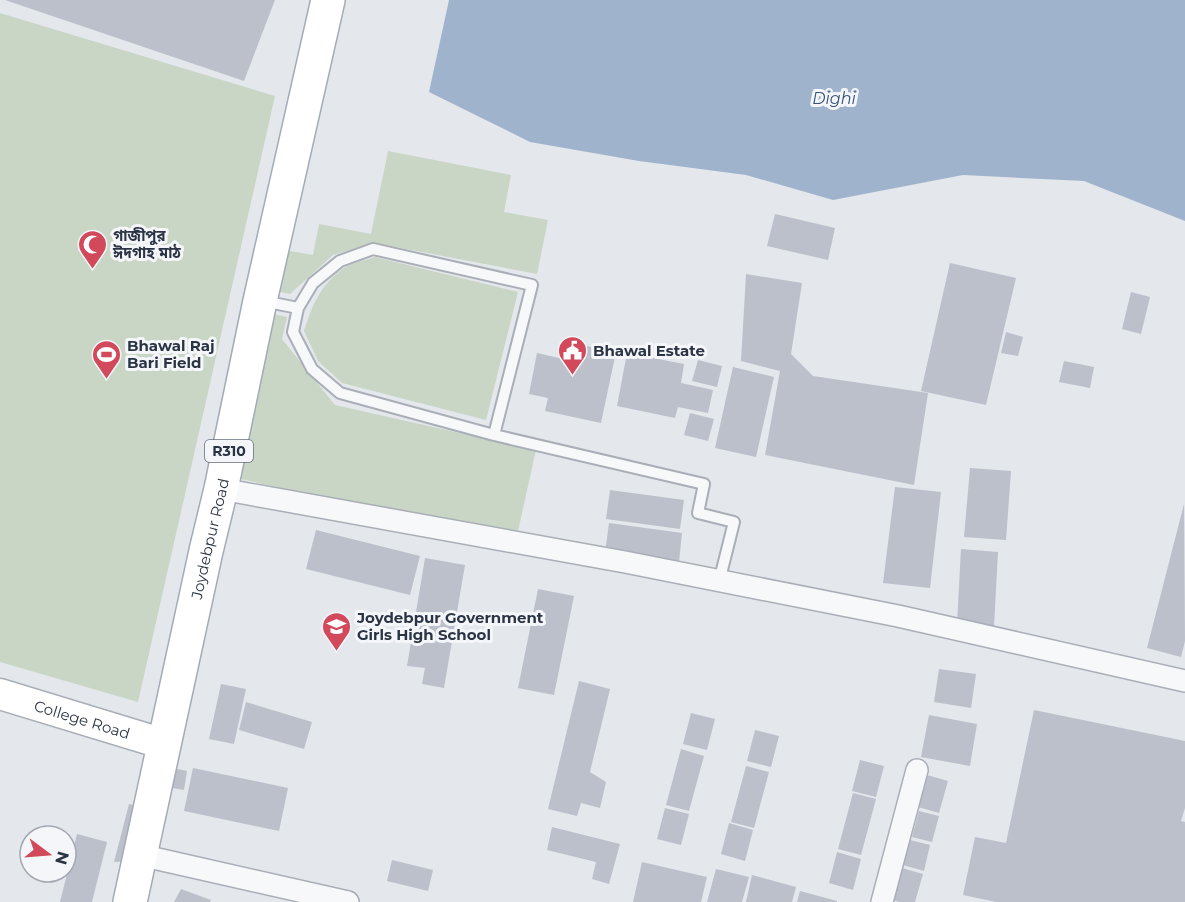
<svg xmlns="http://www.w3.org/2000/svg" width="1185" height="902" viewBox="0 0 1185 902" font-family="Montserrat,'Noto Sans Bengali',sans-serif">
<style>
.green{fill:#c9d6c5}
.water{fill:#9fb4cc}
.building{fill:#bbc0ca}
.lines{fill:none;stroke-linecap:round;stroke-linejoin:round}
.service-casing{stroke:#a9aeb7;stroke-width:14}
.minor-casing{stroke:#a9aeb7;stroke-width:24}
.secondary-casing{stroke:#a9aeb7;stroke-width:33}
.primary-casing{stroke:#a3abb8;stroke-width:36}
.service{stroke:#f7f8fa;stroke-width:10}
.minor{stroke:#f7f8fa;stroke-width:21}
.secondary{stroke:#fff;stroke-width:30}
.primary{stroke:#fff;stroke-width:33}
.labels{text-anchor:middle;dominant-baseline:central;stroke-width:6;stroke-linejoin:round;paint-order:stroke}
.shield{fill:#f4f6f9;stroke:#676e7b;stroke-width:1.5}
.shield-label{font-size:14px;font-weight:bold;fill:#2b3445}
.poi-label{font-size:15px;font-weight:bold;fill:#2b3445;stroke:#f4f6f9;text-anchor:start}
.street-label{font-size:15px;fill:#2b3445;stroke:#f4f6f9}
.water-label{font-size:16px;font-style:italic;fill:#34527a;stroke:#f4f6f9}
</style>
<rect width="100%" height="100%" fill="#e4e7ec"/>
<path class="green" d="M 0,13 L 275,96 L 138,702 L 0,662 Z
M 388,151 L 511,175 L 504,212 L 548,220 L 537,274 L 375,243 L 333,255 L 290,294 L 276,291 L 284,250 L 313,255 L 319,224 L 371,234 Z
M 375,257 L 518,292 L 486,420 L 342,383 L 318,361 L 304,331 C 312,305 321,284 344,268 C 353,262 366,260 375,257 Z
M 269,313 L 287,317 L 282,339 L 335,405 L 536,450 L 516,540 L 232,477 Z"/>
<path class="water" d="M 449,0 L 1185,0 L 1185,221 L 1084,181 L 963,175 L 833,200 L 746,175 L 639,161 L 530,142 L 429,92 Z"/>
<path class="building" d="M 5,0 L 275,0 L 244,81 Z
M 775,214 L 835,228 L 828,260 L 767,246 Z
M 950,263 L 1016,278 L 986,405 L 921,391 Z
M 746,274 L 802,283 L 791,354 L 813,376 L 928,393 L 914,485 L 765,455 L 780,371 L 741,361 Z
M 1131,292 L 1150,297 L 1141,334 L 1122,329 Z
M 1006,332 L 1023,337 L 1018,356 L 1001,353 Z
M 562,341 L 616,352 L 601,423 L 545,411 L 548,398 L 529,394 L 537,353 L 559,358 Z
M 627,353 L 684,364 L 681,383 L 713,390 L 708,413 L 678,407 L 675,418 L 617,406 Z
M 698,360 L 722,366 L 717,387 L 692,381 Z
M 1064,361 L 1094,367 L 1090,388 L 1059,382 Z
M 733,367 L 774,377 L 756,457 L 715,448 Z
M 690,413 L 714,419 L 708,441 L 684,435 Z
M 970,468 L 1011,471 L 1006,540 L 964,537 Z
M 895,487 L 941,492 L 930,588 L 883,583 Z
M 610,490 L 684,500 L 680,529 L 606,519 Z
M 1184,504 L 1185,641 L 1181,657 L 1147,648 Z
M 609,523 L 682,533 L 679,562 L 605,553 Z
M 316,530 L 420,556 L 410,595 L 306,569 Z
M 961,549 L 998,552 L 994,626 L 957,624 Z
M 425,558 L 465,565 L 444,688 L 422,684 L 425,668 L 407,666 Z
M 538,589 L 574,596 L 554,695 L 518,688 Z
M 939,669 L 976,674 L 971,708 L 934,702 Z
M 579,681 L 610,689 L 590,772 L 606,782 L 600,808 L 581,803 L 577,816 L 548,809 Z
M 221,684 L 246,689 L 234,744 L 209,739 Z
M 246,702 L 312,722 L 304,749 L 239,730 Z
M 1034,710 L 1185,741 L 1185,808 L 1181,821 L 1185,822 L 1185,902 L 996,902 L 963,895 L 975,837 L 1006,843 Z
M 691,713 L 715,719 L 707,750 L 683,744 Z
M 929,715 L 977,724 L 970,766 L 921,757 Z
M 755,730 L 779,736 L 771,767 L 747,761 Z
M 681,749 L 704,756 L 689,811 L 666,805 Z
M 860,760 L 884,766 L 876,797 L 852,791 Z
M 164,766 L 187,771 L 184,790 L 160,786 Z
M 746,766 L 769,772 L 754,828 L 731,822 Z
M 193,768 L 288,788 L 279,831 L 184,811 Z
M 927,775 L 948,781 L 939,813 L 918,807 Z
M 853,793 L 876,799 L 861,855 L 838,849 Z
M 129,804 L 146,808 L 133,861 L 114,862 Z
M 665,808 L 689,814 L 681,845 L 657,839 Z
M 919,811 L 939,816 L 932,842 L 912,837 Z
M 729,823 L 753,830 L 745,861 L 721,854 Z
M 552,827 L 620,844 L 609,884 L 592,879 L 596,862 L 547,850 Z
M 77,834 L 107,842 L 92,902 L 60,902 Z
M 910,840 L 930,845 L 924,871 L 903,865 Z
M 837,852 L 861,859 L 853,890 L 829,883 Z
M 392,860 L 433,870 L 428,891 L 387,881 Z
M 642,862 L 707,877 L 701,902 L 633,902 Z
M 902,868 L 923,874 L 915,902 L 899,902 L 892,900 Z
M 716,869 L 749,877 L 742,902 L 707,902 Z
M 752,875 L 796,887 L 792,902 L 746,902 Z
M 181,889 L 211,900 L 210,902 L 174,902 Z
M 800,891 L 837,901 L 837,902 L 797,902 Z"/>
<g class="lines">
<defs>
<path id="service" d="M 263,301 L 298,308 L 313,283 L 340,261 L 373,249 L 532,285 L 494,435 L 340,393 L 312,369 L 293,332 L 298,308
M 494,435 L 704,484 L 698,513 L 734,522 L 719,582"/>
<path id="minor" d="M 221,489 L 625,562 L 898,616 L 1185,681
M 140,855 L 348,902
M 882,902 L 917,770"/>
<g id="secondary">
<path id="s1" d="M 0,694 L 164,744"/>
</g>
<g id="primary">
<path id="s2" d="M 130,902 L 206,551 L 221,489 L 260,301 L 328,0"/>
</g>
</defs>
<use href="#service" class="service-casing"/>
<use href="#minor" class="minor-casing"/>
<use href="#secondary" class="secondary-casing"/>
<use href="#primary" class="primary-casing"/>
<use href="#service" class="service"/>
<use href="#minor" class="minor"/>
<use href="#secondary" class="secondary"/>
<use href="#primary" class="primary"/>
</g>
<defs>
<symbol id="mosque-pin" viewBox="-11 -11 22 30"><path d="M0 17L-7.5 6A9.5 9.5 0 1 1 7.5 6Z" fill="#d1495b" stroke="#f4f6f9"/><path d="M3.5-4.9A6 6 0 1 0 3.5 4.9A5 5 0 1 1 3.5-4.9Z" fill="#fff"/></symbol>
<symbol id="civic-pin" viewBox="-11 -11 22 30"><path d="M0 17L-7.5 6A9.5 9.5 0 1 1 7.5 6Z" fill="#d1495b" stroke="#f4f6f9"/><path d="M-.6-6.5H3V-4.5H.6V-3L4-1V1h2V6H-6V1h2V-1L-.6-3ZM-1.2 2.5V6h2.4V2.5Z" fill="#fff"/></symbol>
<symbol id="stadium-pin" viewBox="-11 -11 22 30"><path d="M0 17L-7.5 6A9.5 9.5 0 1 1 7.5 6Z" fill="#d1495b" stroke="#f4f6f9"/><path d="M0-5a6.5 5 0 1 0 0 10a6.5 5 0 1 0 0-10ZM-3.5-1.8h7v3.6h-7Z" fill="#fff"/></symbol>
<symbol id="school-pin" viewBox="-11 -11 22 30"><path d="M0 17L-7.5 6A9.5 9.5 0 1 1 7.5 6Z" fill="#d1495b" stroke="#f4f6f9"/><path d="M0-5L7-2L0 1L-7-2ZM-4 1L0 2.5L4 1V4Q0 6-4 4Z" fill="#fff"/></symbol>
</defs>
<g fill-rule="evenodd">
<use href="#mosque-pin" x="76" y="228" width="33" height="45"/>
<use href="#civic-pin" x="556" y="334" width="33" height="45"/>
<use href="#stadium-pin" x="90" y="338" width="33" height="45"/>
<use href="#school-pin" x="320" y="610" width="33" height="45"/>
</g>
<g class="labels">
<rect class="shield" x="205" y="440" width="48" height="22" rx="4.5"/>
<g class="shield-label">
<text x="229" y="451">R310</text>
</g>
<g class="poi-label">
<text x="113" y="235">গাজীপুর<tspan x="113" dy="17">ঈদগাহ মাঠ</tspan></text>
<text x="127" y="345">Bhawal Raj<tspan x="127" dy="17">Bari Field</tspan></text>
<text x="593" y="350">Bhawal Estate</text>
<text x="357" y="617">Joydebpur Government<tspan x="357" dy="17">Girls High School</tspan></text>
</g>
<g class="street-label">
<text stroke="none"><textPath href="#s2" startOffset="372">Joydebpur Road</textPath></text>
<text stroke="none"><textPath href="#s1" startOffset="86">College Road</textPath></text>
</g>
<g class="water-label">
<text x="834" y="98">Dighi</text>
</g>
</g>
<g transform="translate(48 854) rotate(106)"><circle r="28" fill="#f4f6f9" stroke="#a4a8b1" stroke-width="1.5"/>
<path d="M0-4.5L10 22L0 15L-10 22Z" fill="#d1495b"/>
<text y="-9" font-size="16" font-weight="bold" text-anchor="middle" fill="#2b3445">N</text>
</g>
</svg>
